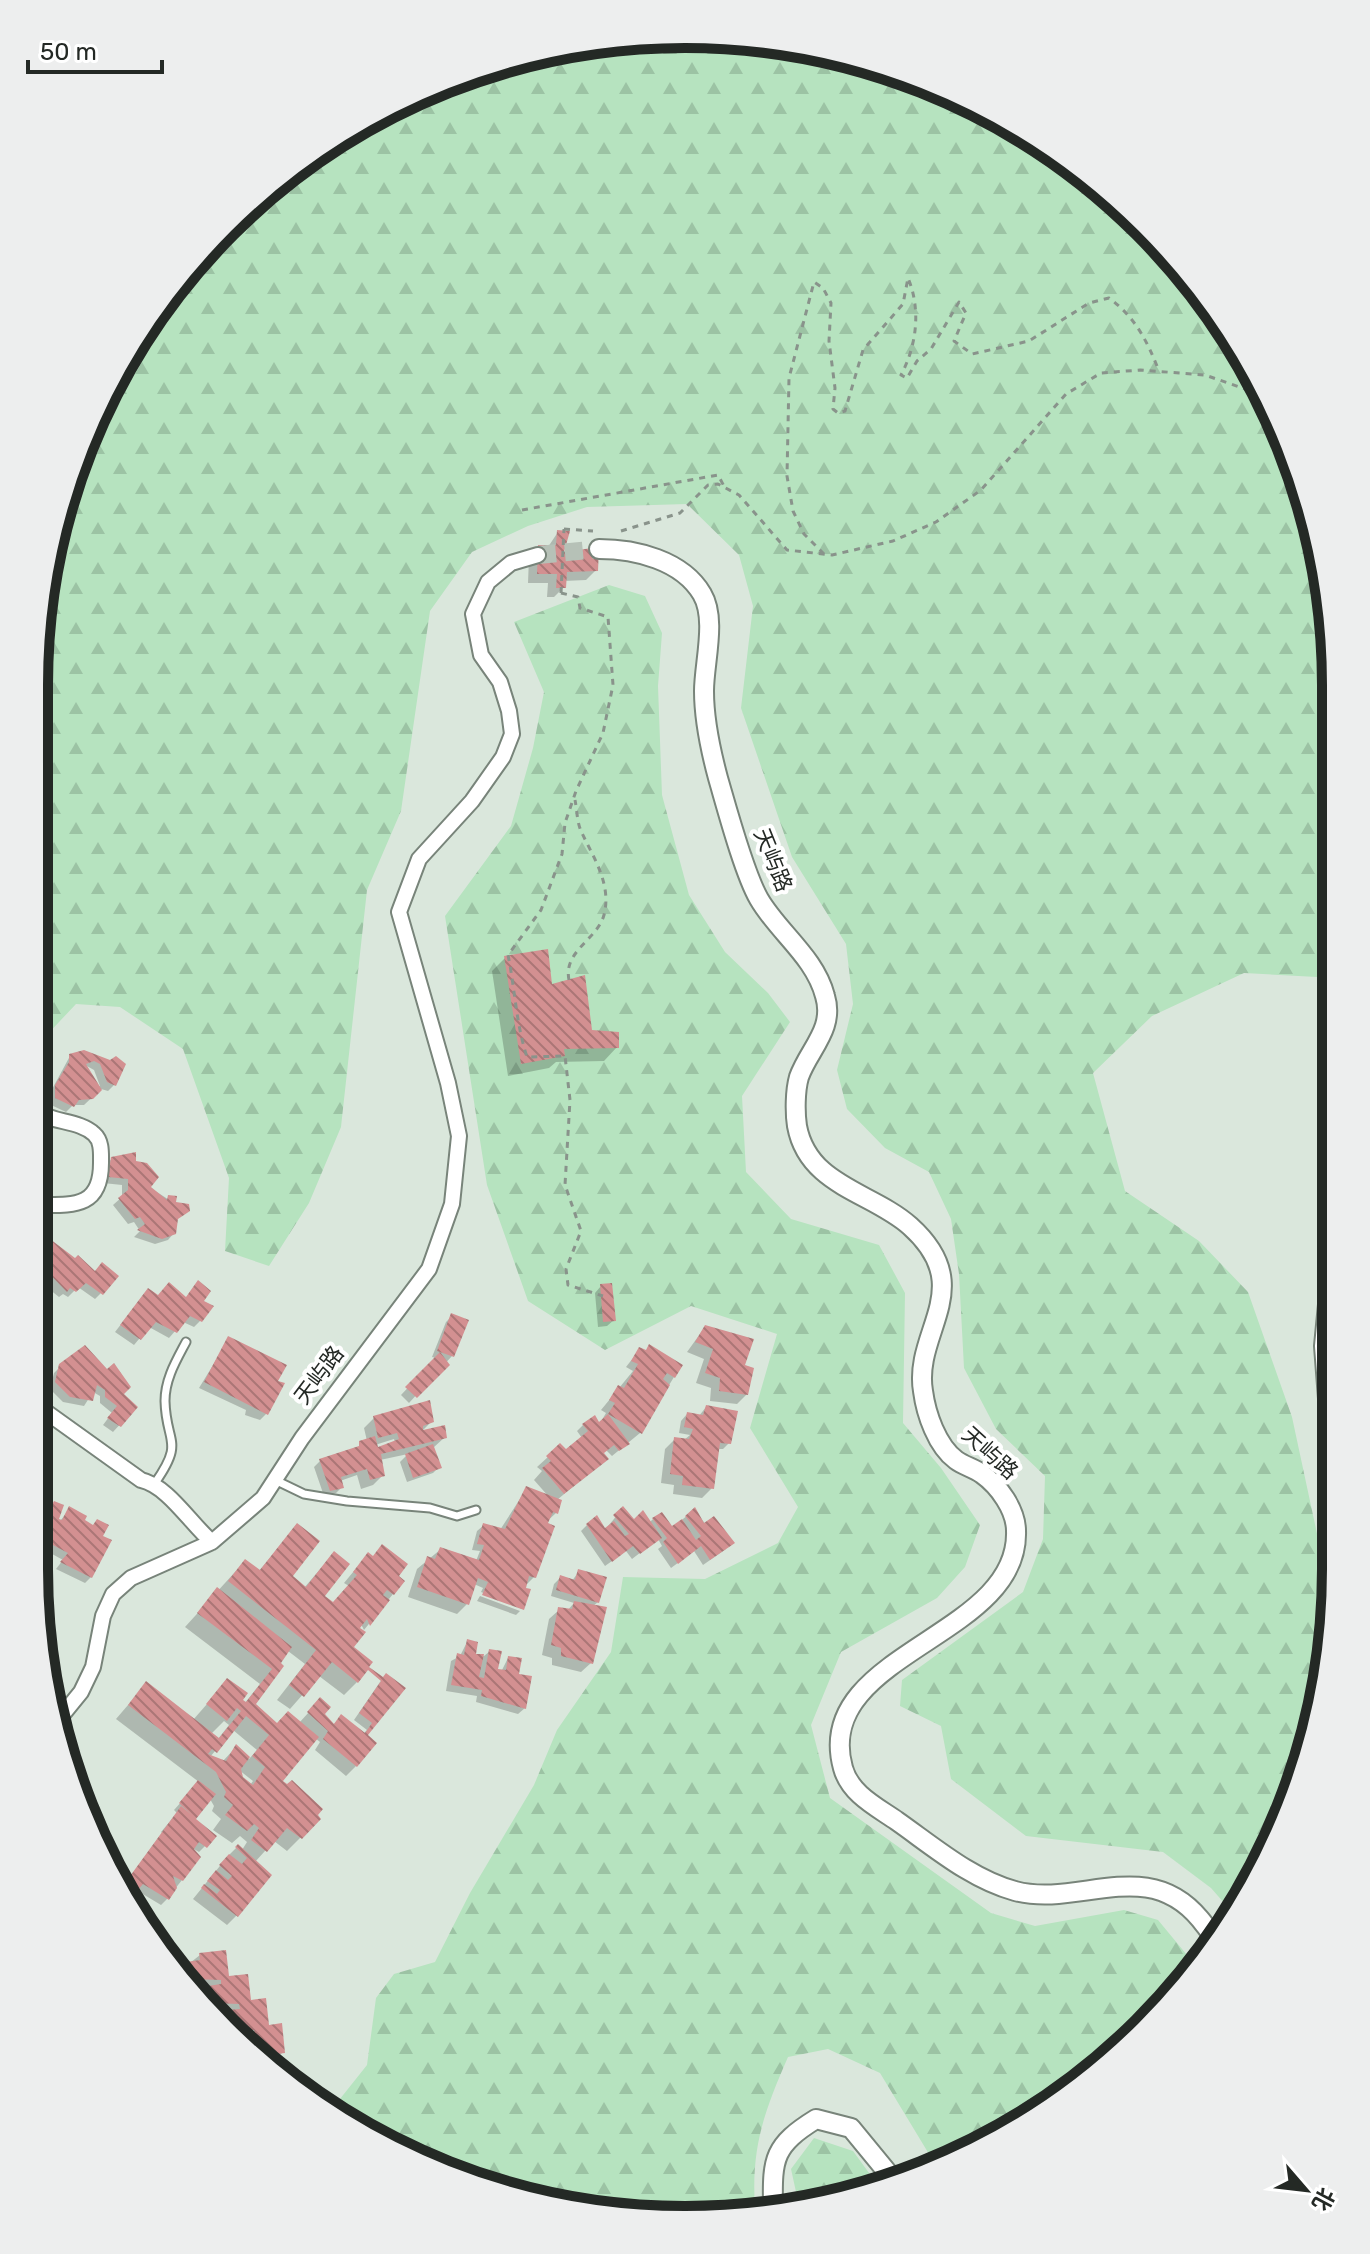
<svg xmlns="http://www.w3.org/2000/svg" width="1370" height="2254" viewBox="0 0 1370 2254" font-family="Rubik,'Noto Sans SC',sans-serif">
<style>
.forest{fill:url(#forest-firs)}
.shadow{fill:#0003;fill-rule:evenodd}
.building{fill:url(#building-back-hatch);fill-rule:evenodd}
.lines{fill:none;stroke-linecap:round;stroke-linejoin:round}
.tertiary-tunnel{stroke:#b6c1b7;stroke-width:18;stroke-dasharray:18 9;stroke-linecap:butt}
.service-casing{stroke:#78847a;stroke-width:11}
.minor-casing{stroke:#78847a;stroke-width:18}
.tertiary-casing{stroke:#78847a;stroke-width:22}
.path{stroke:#89938b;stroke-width:3;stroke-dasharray:6 6;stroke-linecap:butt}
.service{stroke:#fff;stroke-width:7}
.minor{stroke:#fff;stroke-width:14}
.tertiary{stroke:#fff;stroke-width:18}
.path-bridge{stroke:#89938b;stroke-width:3;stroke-dasharray:6 6;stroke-linecap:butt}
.labels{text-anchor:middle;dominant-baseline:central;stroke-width:8;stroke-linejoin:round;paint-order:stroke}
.street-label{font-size:22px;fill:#242925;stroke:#fff}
.rim{fill:none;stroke:#242925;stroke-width:10}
</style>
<defs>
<pattern id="forest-firs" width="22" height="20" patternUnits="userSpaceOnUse" patternTransform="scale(2)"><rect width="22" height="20" fill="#b6e3bf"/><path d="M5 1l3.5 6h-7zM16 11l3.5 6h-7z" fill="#9cc3a4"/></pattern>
<pattern id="building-back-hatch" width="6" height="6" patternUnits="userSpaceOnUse" patternTransform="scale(2)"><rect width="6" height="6" fill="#d39091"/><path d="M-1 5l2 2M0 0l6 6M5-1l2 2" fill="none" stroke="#ab7676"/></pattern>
</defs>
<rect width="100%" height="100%" fill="#dae7dc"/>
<path class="forest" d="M 727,35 L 853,56 L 973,101 L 1081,168 L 1175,256 L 1249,360 L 1302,476 L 1335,642 L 1333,944 L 1317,977 L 1244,973 L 1152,1016 L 1093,1073 L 1125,1191 L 1199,1241 L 1248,1292 L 1292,1417 L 1331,1599 L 1330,1654 L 1287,1818 L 1232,1912 L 1211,1888 L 1163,1852 L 1026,1836 L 951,1779 L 941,1726 L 900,1706 L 902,1680 L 1023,1592 L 1043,1539 L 1045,1476 L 996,1429 L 964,1368 L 959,1274 L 951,1219 L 929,1172 L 885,1148 L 847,1109 L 837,1070 L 853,1004 L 846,944 L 792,857 L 741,708 L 753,606 L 739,555 L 687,504 L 587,507 L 528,526 L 472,552 L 430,611 L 401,811 L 367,890 L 341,1127 L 309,1203 L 269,1266 L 225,1251 L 229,1178 L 183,1049 L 120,1007 L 76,1004 L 43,1039 L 37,1030 L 40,600 L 83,436 L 168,289 L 255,196 L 359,121 L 475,69 L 600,40 Z
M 609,585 L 645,596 L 662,633 L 658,686 L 662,795 L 689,895 L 725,952 L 768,993 L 790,1022 L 742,1096 L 746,1172 L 791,1219 L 879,1245 L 905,1293 L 903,1423 L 941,1468 L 980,1525 L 965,1567 L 937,1598 L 841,1652 L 811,1725 L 830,1798 L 991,1913 L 1035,1926 L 1124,1910 L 1158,1920 L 1187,1955 L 1188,1979 L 1081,2086 L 935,2164 L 880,2073 L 828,2049 L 788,2057 C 764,2112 751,2147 755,2208 L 685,2220 L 476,2186 L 332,2109 L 367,2065 L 376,1998 L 394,1974 L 435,1962 L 470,1893 L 534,1785 L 557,1730 L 611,1652 L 623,1577 L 705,1579 L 778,1543 L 798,1507 L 750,1428 L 777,1334 L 691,1306 L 605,1350 L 528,1301 L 487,1185 L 445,916 L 511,826 L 533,748 L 544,692 L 514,622 Z
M 814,2138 L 853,2151 L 880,2188 L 798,2201 L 791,2169 Z"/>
<path class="shadow" d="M 558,532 L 561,555 L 596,570 L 586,580 L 564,581 L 564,587 L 554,597 L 547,597 L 548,583 L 528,583 L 529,557 L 539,547 L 548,547 Z
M 505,958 L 550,987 L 590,1032 L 617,1047 L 604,1061 L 556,1062 L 549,1068 L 508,1076 L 492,971 Z
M 70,1056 L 110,1063 L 114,1085 L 108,1091 L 101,1089 L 84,1105 L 73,1105 L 66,1112 L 49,1104 L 50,1093 ZM 85,1065 L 94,1070 L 100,1086 L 98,1087 Z
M 112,1159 L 134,1163 L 149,1187 L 174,1203 L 174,1233 L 168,1240 L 155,1244 L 134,1237 L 140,1231 L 134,1222 L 128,1224 L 113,1205 L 122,1197 L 122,1185 L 103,1183 L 105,1165 Z
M 36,1163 L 48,1178 L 42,1185 L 36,1185 Z
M 39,1232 L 101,1293 L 95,1299 L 78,1287 L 68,1297 L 63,1294 L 59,1297 L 49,1289 L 53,1286 L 36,1271 L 36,1235 Z
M 601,1286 L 614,1320 L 607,1326 L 598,1327 L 595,1293 Z
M 142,1297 L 201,1301 L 200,1321 L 194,1327 L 183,1322 L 169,1338 L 149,1327 L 134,1345 L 115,1332 Z
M 452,1316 L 452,1356 L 409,1403 L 401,1395 L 436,1358 L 432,1357 L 446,1322 Z
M 705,1327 L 743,1366 L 746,1395 L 737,1404 L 710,1401 L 711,1388 L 696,1383 L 704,1359 L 687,1352 Z
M 229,1339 L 275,1382 L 266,1414 L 260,1420 L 245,1415 L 246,1410 L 199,1388 Z
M 640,1349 L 674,1377 L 640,1433 L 612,1456 L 606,1450 L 602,1453 L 606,1459 L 557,1500 L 556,1513 L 544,1524 L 534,1577 L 522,1589 L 522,1609 L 481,1592 L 483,1588 L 474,1584 L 467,1604 L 457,1614 L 408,1597 L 417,1569 L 441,1549 L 476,1561 L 480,1551 L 472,1550 L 477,1531 L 484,1525 L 500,1530 L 527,1488 L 549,1497 L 534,1480 L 542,1471 L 537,1467 L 560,1446 L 566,1452 L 582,1438 L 577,1431 L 583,1425 L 599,1425 L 606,1413 L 601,1410 L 633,1371 L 626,1367 Z
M 61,1366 L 107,1372 L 114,1366 L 121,1373 L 118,1377 L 121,1394 L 136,1407 L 113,1432 L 103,1425 L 112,1413 L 100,1403 L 100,1396 L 93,1392 L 84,1406 L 63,1402 L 50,1389 L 54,1373 Z
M 706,1407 L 729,1443 L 723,1449 L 718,1449 L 712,1488 L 702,1498 L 673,1494 L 674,1485 L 661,1483 L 665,1449 L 675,1439 L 684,1440 L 690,1435 L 679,1433 L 681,1421 L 687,1414 L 699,1416 Z
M 374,1418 L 432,1421 L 420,1433 L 445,1437 L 433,1448 L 439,1467 L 433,1473 L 407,1482 L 400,1462 L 408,1454 L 380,1460 L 383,1475 L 373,1485 L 361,1489 L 357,1475 L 340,1481 L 342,1487 L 336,1493 L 324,1496 L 314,1467 L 320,1461 L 352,1451 L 367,1441 L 364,1428 ZM 394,1439 L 395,1443 L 376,1449 L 375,1445 Z
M 55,1503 L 56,1520 L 60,1521 L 70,1509 L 101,1537 L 91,1577 L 85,1583 L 56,1569 L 63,1560 L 34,1544 L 34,1537 Z
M 623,1508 L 634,1522 L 649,1523 L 653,1519 L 672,1528 L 694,1510 L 726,1549 L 703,1565 L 694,1551 L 671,1568 L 658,1549 L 662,1546 L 658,1539 L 632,1559 L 626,1551 L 605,1566 L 581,1531 L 587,1525 L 604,1531 Z
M 297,1526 L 290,1576 L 304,1588 L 334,1553 L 322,1597 L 332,1604 L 349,1586 L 344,1583 L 368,1554 L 396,1577 L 393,1594 L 364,1630 L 361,1624 L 352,1647 L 357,1682 L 344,1695 L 319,1676 L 290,1709 L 277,1700 L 305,1664 L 288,1651 L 254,1704 L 276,1725 L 299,1723 L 320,1700 L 322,1714 L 333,1725 L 341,1717 L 363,1734 L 367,1730 L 354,1720 L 380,1682 L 386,1676 L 403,1688 L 365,1736 L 356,1766 L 346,1776 L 315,1750 L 320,1742 L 315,1738 L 280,1781 L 319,1819 L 287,1851 L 274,1841 L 255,1862 L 236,1916 L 227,1925 L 193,1899 L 228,1856 L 238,1846 L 242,1850 L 247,1842 L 240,1836 L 232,1843 L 213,1830 L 221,1819 L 212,1811 L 214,1806 L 210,1799 L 193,1819 L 214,1837 L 199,1852 L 192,1848 L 182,1880 L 167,1899 L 161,1905 L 136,1890 L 131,1896 L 125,1884 L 163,1834 L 161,1832 L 177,1813 L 174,1810 L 199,1782 L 116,1719 L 146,1684 L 193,1720 L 228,1680 L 245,1703 L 260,1684 L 185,1627 L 245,1561 L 258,1572 ZM 224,1721 L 229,1725 L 218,1739 L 211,1734 ZM 233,1730 L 257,1750 L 249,1759 L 236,1747 L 222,1762 L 210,1757 ZM 239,1770 L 253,1781 L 250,1785 L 241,1778 Z
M 579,1571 L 598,1602 L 593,1606 L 591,1663 L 581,1672 L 552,1665 L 552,1658 L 542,1655 L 549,1619 L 559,1610 L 567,1611 L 574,1603 L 551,1596 L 554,1584 L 560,1578 L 572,1581 Z
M 480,1596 L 520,1611 L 516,1615 L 477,1601 Z
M 44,1628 L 51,1635 L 46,1641 Z
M 467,1642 L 473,1656 L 484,1656 L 490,1651 L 496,1671 L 501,1672 L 508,1658 L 517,1676 L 525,1708 L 518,1714 L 476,1702 L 477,1696 L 446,1691 L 451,1661 L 460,1656 Z
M 200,1955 L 249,2002 L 283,2052 L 277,2058 L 263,2060 L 242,2038 L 245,2035 L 239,2036 L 221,2018 L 230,2010 L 212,2009 L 203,1999 L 202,1994 L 211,1986 L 188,1985 L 181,1978 L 181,1970 Z"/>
<path class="building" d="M 557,530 L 570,531 L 564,552 L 599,547 L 598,571 L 567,572 L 566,588 L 556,588 L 557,574 L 537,574 L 538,545 L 556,545 Z
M 548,949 L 552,984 L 585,975 L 592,1030 L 619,1032 L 619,1048 L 564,1049 L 565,1056 L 521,1064 L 504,956 Z
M 84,1050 L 110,1060 L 116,1056 L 126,1064 L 116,1086 L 107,1082 L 100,1064 L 94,1061 L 86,1064 L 102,1090 L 93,1099 L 79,1100 L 74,1107 L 55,1098 L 55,1085 L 69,1062 L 69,1054 Z
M 136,1152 L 136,1161 L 147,1163 L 159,1177 L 151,1187 L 167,1200 L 168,1195 L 177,1196 L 176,1202 L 189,1204 L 190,1211 L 178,1219 L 176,1234 L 162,1239 L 137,1230 L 145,1224 L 140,1217 L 135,1219 L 118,1198 L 128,1190 L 128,1179 L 108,1177 L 111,1157 Z
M 50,1159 L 50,1179 L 36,1180 L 36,1161 Z
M 42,1229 L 50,1233 L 50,1239 L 75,1258 L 78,1255 L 95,1271 L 102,1262 L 119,1276 L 103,1295 L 86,1283 L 76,1292 L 70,1288 L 67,1292 L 36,1260 L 36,1233 Z
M 198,1280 L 211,1291 L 204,1301 L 214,1306 L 202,1322 L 190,1316 L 177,1333 L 156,1322 L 141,1340 L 120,1325 L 148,1288 L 158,1295 L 169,1282 L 186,1297 Z
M 612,1283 L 616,1321 L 603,1322 L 600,1284 Z
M 451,1313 L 469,1320 L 454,1357 L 440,1352 L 450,1365 L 417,1398 L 405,1387 L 440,1352 L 437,1351 Z
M 705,1325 L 754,1339 L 745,1365 L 754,1368 L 748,1395 L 719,1391 L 720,1378 L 705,1373 L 713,1349 L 695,1342 Z
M 228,1336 L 287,1365 L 278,1381 L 285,1383 L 268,1415 L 204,1382 Z
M 649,1344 L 683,1365 L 675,1378 L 667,1373 L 663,1379 L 670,1385 L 642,1434 L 608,1414 L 630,1444 L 619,1451 L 614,1445 L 604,1453 L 609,1459 L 564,1494 L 542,1468 L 551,1461 L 546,1456 L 560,1443 L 566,1449 L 588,1431 L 582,1424 L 595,1415 L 599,1422 L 608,1414 L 615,1403 L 609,1400 L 618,1385 L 624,1388 L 638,1364 L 631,1361 L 639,1347 L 646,1350 Z
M 85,1345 L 107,1369 L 114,1363 L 131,1387 L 124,1394 L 138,1407 L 121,1427 L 107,1418 L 117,1406 L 105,1397 L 105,1390 L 97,1385 L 93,1401 L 70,1397 L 55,1382 L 59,1364 Z
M 430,1400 L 434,1422 L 423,1426 L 423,1430 L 445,1425 L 447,1438 L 381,1454 L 385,1476 L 370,1480 L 367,1469 L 341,1477 L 344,1488 L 330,1491 L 319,1459 L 359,1446 L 359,1441 L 375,1436 L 378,1447 L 399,1439 L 397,1433 L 378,1438 L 373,1416 Z
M 706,1405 L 738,1411 L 731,1444 L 720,1443 L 714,1489 L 682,1485 L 683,1476 L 670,1474 L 674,1437 L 689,1439 L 693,1429 L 684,1427 L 687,1412 L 703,1415 Z
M 433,1444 L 442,1468 L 413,1478 L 405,1454 Z
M 526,1486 L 562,1500 L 558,1514 L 553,1512 L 548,1523 L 555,1526 L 536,1578 L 529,1576 L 526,1588 L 531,1589 L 524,1610 L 482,1595 L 488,1582 L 478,1578 L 469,1605 L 417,1587 L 427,1556 L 435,1559 L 440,1547 L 479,1560 L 484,1545 L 477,1544 L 483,1523 L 505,1529 Z
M 54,1501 L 64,1505 L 59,1519 L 62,1520 L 69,1506 L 87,1516 L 85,1520 L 93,1525 L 97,1519 L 109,1525 L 103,1536 L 112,1540 L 92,1578 L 60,1562 L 68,1553 L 36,1536 Z
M 623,1506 L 634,1519 L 643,1510 L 662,1538 L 640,1554 L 633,1546 L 612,1562 L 586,1524 L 597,1515 L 605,1528 L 614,1521 L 625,1536 L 629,1534 L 613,1515 Z
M 695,1507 L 704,1523 L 714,1516 L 735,1543 L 710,1560 L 701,1546 L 678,1564 L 663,1542 L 667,1538 L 652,1518 L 662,1512 L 672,1526 L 682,1519 L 696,1540 L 701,1536 L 685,1516 Z
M 297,1523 L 320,1541 L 293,1576 L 306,1587 L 334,1551 L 350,1564 L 325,1596 L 333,1602 L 357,1575 L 353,1572 L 368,1552 L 373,1556 L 382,1544 L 408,1564 L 399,1576 L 405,1581 L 394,1595 L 387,1590 L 383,1595 L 390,1600 L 370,1626 L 367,1619 L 360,1628 L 366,1632 L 354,1647 L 373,1662 L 369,1667 L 383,1677 L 386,1673 L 406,1688 L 368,1735 L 377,1743 L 357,1767 L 323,1739 L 328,1731 L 307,1712 L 320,1697 L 331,1707 L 325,1714 L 334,1724 L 341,1714 L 365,1733 L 372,1723 L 359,1713 L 381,1681 L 368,1670 L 358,1683 L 332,1662 L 304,1697 L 289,1685 L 316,1650 L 228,1581 L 245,1559 L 260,1570 Z
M 578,1569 L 607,1577 L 599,1603 L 556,1590 L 560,1575 L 575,1580 Z
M 217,1587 L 292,1647 L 281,1663 L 284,1666 L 256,1704 L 277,1723 L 288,1711 L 319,1737 L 283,1781 L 287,1784 L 292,1780 L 323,1809 L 318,1815 L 321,1819 L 302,1839 L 287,1828 L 267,1852 L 251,1840 L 259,1828 L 254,1824 L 247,1831 L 225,1815 L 233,1805 L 224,1797 L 226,1792 L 216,1772 L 128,1705 L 146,1681 L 219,1738 L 241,1711 L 237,1708 L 227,1721 L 206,1704 L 227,1678 L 248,1693 L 243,1700 L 246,1702 L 272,1669 L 197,1613 ZM 246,1716 L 269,1735 L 252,1756 L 265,1767 L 253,1785 L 243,1777 L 241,1769 L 250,1757 L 236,1744 L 226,1761 L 208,1754 L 212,1749 L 217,1753 Z
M 574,1601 L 607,1607 L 593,1664 L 561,1656 L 561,1648 L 551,1645 L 558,1607 L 572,1609 Z
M 467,1639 L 478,1642 L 476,1654 L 484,1654 L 479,1677 L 484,1678 L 489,1649 L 502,1651 L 498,1669 L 506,1670 L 508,1656 L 522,1658 L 519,1674 L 532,1676 L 526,1709 L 481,1696 L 482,1690 L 451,1685 L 457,1653 L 464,1655 Z
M 198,1780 L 216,1794 L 196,1819 L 217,1836 L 207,1848 L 199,1842 L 194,1849 L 201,1857 L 183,1881 L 173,1876 L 177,1888 L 169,1900 L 143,1884 L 132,1897 L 125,1883 L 181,1806 L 192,1815 L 179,1803 Z
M 238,1844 L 272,1875 L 238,1917 L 201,1888 L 204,1884 L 217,1894 L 220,1890 L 207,1881 L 216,1870 L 228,1880 L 232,1876 L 219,1865 L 229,1854 L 242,1864 L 247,1858 L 235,1847 Z
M 152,1910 L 154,1928 L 149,1929 L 140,1912 Z
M 226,1950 L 229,1976 L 248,1974 L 251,2000 L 266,1998 L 269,2025 L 282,2023 L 285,2053 L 259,2056 L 258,2051 L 242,2038 L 255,2034 L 254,2030 L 243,2030 L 243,2026 L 231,2027 L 227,2024 L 226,2010 L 240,2009 L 239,2004 L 209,2003 L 208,1986 L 221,1984 L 221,1980 L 188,1979 L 186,1962 L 200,1960 L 199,1953 Z"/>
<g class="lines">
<path class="tertiary-tunnel" d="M 538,555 L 599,549"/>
<defs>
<path id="service" d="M 275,1480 L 304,1494 L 347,1501 L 430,1508 L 457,1516 L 476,1510
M 155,1483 C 185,1440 166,1444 165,1401 C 165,1379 176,1361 186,1342"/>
<path id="minor" d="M 36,1205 C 72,1205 101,1209 101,1163 C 101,1153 102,1141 94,1134 C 79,1120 52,1123 37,1111
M 35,1404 L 141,1480 C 168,1486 190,1523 212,1542 L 263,1498 L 302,1438 L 429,1269 L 452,1204 L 459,1136 L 448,1083 L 399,912 L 419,859 L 472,801 L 503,757 L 512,734 L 509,711 L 500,682 L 481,655 L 473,614 L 488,582 L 511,563 L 538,555
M 59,1719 L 81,1692 L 93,1667 L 103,1616 L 113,1594 L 131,1578 L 212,1542"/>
<path id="tertiary" d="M 599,549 C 635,549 682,560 702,594 C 717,619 704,663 704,691 C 704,718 711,752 718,778 C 727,809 744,873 759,899 C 778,932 815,957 825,996 C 835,1029 809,1049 799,1077 C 795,1091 795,1113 797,1126 C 808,1186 872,1192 910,1226 C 979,1288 913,1331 923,1391 C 926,1414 937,1446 956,1460 C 964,1466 974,1468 982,1474 C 999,1486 1016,1510 1016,1531 C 1020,1638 811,1653 843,1768 C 850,1794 877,1807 897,1821 C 934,1847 971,1879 1015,1891 C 1079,1908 1147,1855 1200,1919 C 1207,1928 1212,1932 1214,1944
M 1331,1438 L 1324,1346 L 1332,1263
M 773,2205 C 772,2158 774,2145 816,2119 L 851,2128 L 897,2184"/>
</defs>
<use href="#service" class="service-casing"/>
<use href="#minor" class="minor-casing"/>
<use href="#tertiary" class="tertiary-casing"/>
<path class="path" d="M 522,510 L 718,475 L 725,488
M 564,529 L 593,531
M 621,531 L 680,513 L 708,485 L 718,484 L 739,495 L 787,550 L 832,555 L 893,541 L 936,522 L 981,490 L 1066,394 L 1101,373 L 1140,370 L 1205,375 L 1265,396
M 824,554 L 804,534 L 793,511 L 787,476 L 789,378 L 814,282 L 823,288 L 831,303 L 829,341 L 835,388 L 833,409 L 838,413 L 845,411 L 863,350 L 903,304 L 908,278 C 921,309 917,345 901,375 L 907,378 L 917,361 L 931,349 L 959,302 L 966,313 L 954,341 L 972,354 L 1029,341 L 1089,303 L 1109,298 C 1136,318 1147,341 1159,371
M 561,593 L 578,597 L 580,608 L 608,617 L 613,685 L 603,733 L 576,791 L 565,823 L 562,854 L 541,910 L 508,955 C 515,989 516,1024 527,1057 L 565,1056 L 570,1100 L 565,1185 L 581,1231 L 566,1269 L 568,1285 L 603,1296
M 569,980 C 563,951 597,940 604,915 C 612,884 593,857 581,831 C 577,822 577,810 575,800"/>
<use href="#service" class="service"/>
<use href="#minor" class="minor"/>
<use href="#tertiary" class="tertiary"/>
<path class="path-bridge" d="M 561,593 L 564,529"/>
</g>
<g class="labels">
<g class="street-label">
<text transform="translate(773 860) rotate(68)">天屿路</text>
<text transform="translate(319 1375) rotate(-53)">天屿路</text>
<text transform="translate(990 1453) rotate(42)">天屿路</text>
</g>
</g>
<path d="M0 0H1370V2254H0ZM685 48H685A637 637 0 0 1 1322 685V1569A637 637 0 0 1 685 2206H685A637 637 0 0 1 48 1569V685A637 637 0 0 1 685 48Z" fill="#edeeee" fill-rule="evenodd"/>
<path class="rim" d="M685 48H685A637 637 0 0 1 1322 685V1569A637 637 0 0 1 685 2206H685A637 637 0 0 1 48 1569V685A637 637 0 0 1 685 48Z"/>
<g transform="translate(1306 2190) rotate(118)" stroke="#ffffff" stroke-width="6" paint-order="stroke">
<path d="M0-6L14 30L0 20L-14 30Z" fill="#242925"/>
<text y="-12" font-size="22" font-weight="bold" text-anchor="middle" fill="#242925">北</text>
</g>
<path d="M28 60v12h134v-12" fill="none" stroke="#242925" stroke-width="4"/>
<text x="40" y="60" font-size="24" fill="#242925" stroke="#ffffff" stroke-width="6" paint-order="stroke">50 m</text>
</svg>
